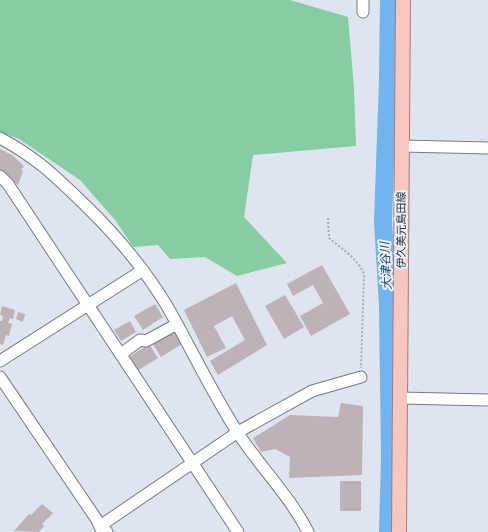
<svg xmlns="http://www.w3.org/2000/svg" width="488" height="532" viewBox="0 0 488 532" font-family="'Roboto Condensed','Noto Sans JP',sans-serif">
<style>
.green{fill:#87cda3}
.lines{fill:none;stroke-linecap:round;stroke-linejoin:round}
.river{stroke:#72b4ee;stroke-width:18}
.building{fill:#bdb2b7}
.minor-casing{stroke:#767b83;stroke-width:13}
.major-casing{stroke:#ac7b74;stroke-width:16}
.path{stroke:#a6aab2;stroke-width:2;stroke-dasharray:2 2;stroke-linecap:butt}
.minor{stroke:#fff;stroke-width:11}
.major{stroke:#f5c7bf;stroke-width:14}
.labels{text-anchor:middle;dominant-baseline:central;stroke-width:4;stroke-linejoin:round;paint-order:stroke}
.street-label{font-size:11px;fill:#303236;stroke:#ecf2fb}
.water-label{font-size:12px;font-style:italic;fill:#19486f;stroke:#ecf2fb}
</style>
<rect width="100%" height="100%" fill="#dfe5ee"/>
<path class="green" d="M 0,0 L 290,0 L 348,17 L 354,88 L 356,146 L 253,155 L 244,217 L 287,263 L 237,276 L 205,257 L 170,259 L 158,245 L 133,247 L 116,221 L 80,180 L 19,139 L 0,132 Z"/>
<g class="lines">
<path class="river" d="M 388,532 L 390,457 L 388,306 L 383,221 L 388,80 L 389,0"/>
</g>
<path class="building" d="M 0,149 L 12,155 L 24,166 L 21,170 L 23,171 L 18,185 L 0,171 Z
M 322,265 L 350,314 L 311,336 L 300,316 L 323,303 L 313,285 L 293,296 L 287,284 Z
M 236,283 L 267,345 L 218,375 L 210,361 L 245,340 L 232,316 L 214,326 L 226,348 L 207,357 L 184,310 Z
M 285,295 L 304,327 L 284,339 L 265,306 Z
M 155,304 L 163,317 L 143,330 L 134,316 Z
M 2,306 L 15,310 L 13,319 L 10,318 L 8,323 L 12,324 L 9,336 L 6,335 L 3,345 L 0,344 L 0,321 L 2,321 L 3,316 L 0,315 Z
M 18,312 L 25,314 L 23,322 L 16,319 Z
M 130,321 L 136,332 L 121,341 L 114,330 Z
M 173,330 L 182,344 L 161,357 L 152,343 Z
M 149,344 L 158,358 L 137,371 L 129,357 Z
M 341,403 L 363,406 L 362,475 L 289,478 L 290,457 L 275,449 L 261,452 L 253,438 L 290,415 L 338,417 Z
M 340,481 L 361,481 L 361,511 L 340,511 Z
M 42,504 L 53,513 L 42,524 L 44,526 L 39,532 L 14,531 L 29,514 L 31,515 Z"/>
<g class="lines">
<defs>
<path id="minor" d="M 363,12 L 363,0
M 0,138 C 36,157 56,177 85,205 C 117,236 144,268 167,306 C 191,348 212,393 238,433 C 260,467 290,496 308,532
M 402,146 L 488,148
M 0,176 L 8,184 L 238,532
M 121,354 L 140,340 L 146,341 L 177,324
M 0,361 L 143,270
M 0,377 L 97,520 L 102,531
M 400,398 L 488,400
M 107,532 L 100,526 L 238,432 L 312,391 L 361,377"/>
<path id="major" d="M 399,532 L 403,0"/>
</defs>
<use href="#minor" class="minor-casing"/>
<use href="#major" class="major-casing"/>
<path class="path" d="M 328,218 L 329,238 C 341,248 358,259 364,274 L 361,368"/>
<use href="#minor" class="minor"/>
<use href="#major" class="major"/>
</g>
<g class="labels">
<g class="street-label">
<text transform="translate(401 230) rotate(-90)">伊久美元島田線</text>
</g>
<g class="water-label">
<text transform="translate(386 266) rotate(-93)">大津谷川</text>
</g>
</g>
</svg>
